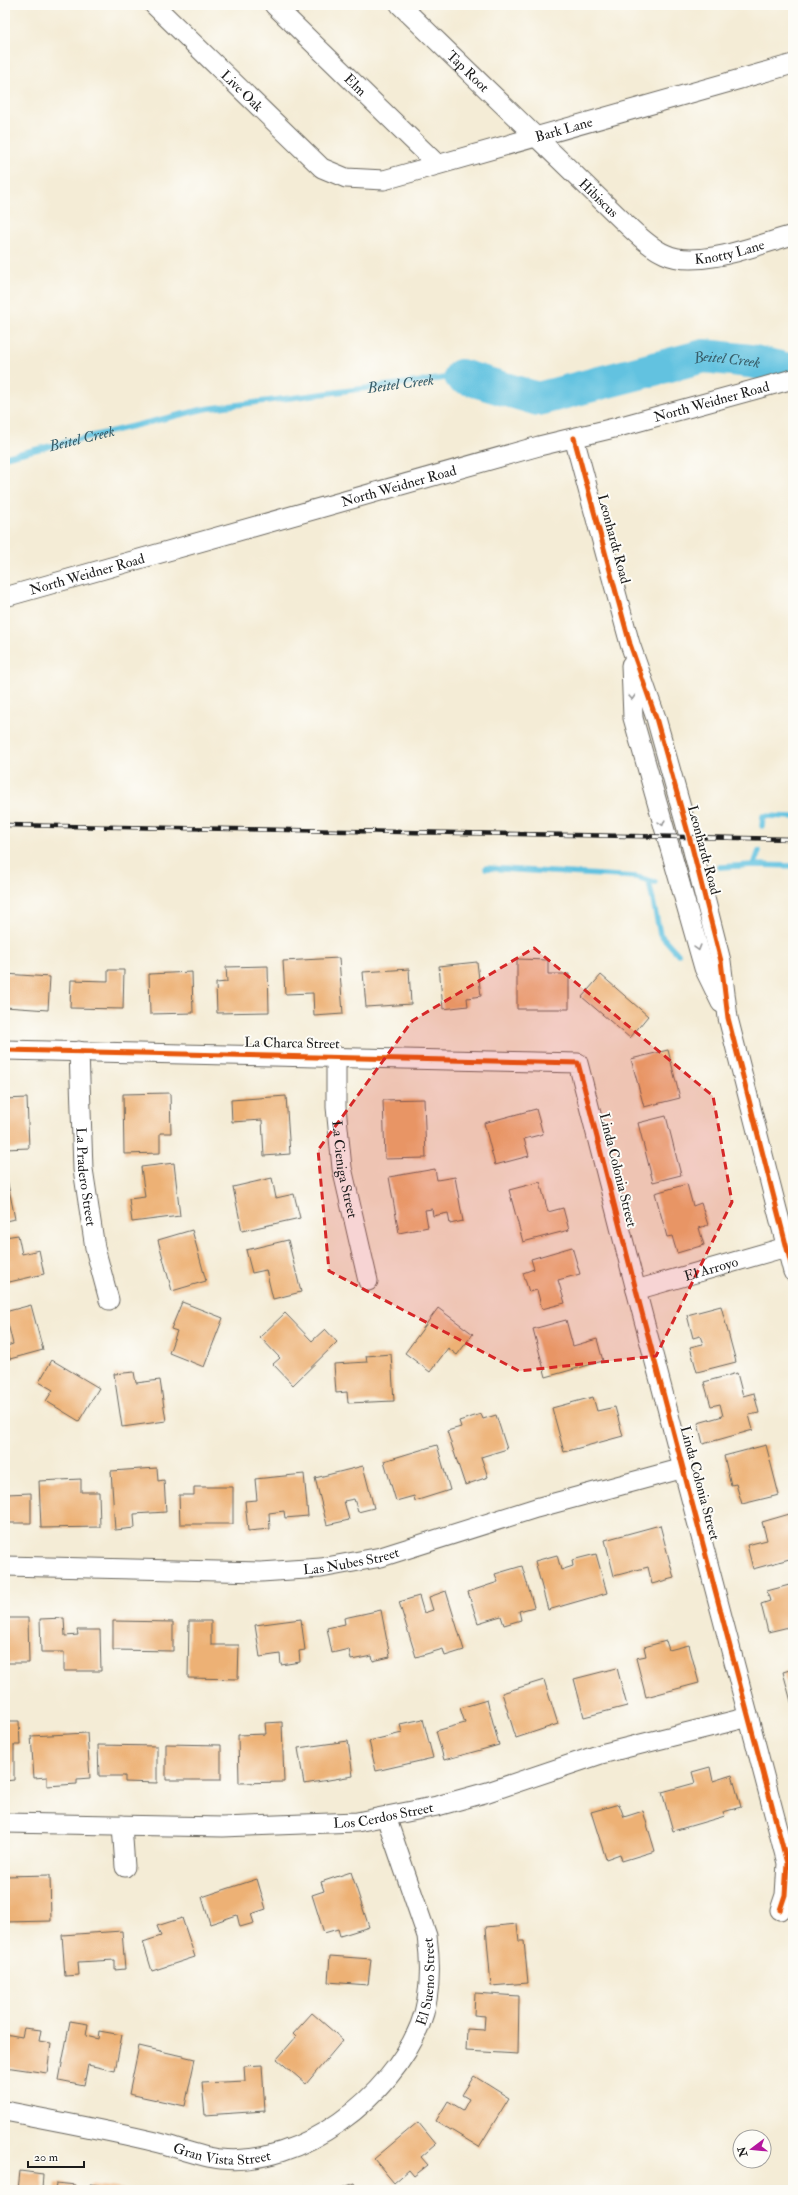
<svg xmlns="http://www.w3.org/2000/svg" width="798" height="2195" viewBox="0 0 798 2195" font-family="'IM FELL Double Pica',serif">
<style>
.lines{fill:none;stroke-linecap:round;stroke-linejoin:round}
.stream{stroke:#62c2e0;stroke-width:5.5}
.river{stroke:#62c2e0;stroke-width:34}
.building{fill:#edb175}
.minor-casing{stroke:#68655d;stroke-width:21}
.minor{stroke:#fff;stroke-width:19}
.rail-casing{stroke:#1c1c1c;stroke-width:4.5}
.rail{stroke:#fdfcf7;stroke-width:3;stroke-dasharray:9;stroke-linecap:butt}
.cycleway-casing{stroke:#fdfcf7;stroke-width:8}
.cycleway{stroke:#e8590c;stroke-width:5}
.oneway{stroke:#999}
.marked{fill:#d62828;fill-opacity:0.2;stroke:#d62828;stroke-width:3;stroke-dasharray:8 5;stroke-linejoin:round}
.labels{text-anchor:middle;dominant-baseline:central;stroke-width:4;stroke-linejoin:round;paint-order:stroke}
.street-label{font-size:14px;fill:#1c1c1c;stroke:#fdfcf7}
.water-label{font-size:15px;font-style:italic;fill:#385e6a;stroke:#fdfcf7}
</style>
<rect width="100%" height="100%" fill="#fdfcf7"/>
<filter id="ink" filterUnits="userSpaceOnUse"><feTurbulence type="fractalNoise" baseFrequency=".025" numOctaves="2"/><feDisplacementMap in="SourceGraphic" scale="8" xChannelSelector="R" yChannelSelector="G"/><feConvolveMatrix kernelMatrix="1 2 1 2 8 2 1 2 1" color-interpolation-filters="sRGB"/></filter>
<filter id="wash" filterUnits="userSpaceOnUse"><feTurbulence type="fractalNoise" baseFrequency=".012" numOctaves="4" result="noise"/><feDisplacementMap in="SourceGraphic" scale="16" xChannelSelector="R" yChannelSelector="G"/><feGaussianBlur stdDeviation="0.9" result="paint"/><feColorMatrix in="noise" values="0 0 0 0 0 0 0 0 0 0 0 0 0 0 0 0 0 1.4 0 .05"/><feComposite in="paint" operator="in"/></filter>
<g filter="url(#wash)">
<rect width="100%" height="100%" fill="#f4ecd6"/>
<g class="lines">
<g class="stream">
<path id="s1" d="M 5,457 L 204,409 L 461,376"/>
<path d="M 762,826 L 763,816 L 793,817"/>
<path d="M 754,865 L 759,851"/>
<path d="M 720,867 L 754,865 L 793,866"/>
<path d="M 486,868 L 636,877 L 655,882"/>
<path d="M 649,882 L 660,934 L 678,954"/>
</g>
<path class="river" id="s2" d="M 461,376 L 538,399 L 704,356 L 750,361 L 793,371"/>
</g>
<g id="blocks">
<path class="building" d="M 339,958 L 343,1014 L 314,1016 L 313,993 L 285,994 L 283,961 Z
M 517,959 L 548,960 L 548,974 L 569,974 L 569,1009 L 517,1009 Z
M 477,962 L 481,996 L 467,998 L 468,1006 L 443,1009 L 439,966 Z
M 268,966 L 269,1012 L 217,1013 L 216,983 L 227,982 L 226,967 Z
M 409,969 L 411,1004 L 366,1007 L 363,972 Z
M 108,970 L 124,970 L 123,1009 L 70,1008 L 71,980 L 108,981 Z
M 192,972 L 193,1013 L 150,1014 L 149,974 Z
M 5,974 L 50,977 L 48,1010 L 5,1007 Z
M 601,975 L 648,1016 L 630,1038 L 582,997 Z
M 668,1050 L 680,1098 L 644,1107 L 631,1059 Z
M 170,1093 L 171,1133 L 160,1133 L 160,1153 L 124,1154 L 123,1094 Z
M 286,1096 L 290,1154 L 264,1156 L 262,1120 L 232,1122 L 231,1100 Z
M 27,1098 L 29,1148 L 5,1149 L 5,1099 Z
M 424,1099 L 426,1158 L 385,1159 L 383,1100 Z
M 536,1109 L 543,1134 L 524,1139 L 529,1156 L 495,1165 L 484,1123 Z
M 666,1116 L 681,1175 L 653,1182 L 638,1123 Z
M 174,1163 L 180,1216 L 132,1222 L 129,1199 L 145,1197 L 141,1167 Z
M 5,1169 L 15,1219 L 5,1221 Z
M 435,1169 L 437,1180 L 455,1177 L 463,1221 L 450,1224 L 448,1213 L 433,1216 L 432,1209 L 425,1210 L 428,1227 L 399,1233 L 389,1177 Z
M 272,1178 L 276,1198 L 294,1194 L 300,1218 L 242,1231 L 233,1187 Z
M 540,1182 L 548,1212 L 563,1208 L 569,1230 L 523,1242 L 509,1190 Z
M 687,1184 L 693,1206 L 701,1203 L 708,1225 L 699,1228 L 704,1245 L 677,1253 L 672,1236 L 667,1237 L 655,1193 Z
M 192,1230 L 206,1281 L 172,1291 L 158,1240 Z
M 18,1235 L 22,1254 L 39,1250 L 44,1274 L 5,1283 L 5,1237 Z
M 288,1240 L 301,1292 L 273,1299 L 266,1270 L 252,1273 L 246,1250 Z
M 572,1247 L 580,1274 L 558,1280 L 565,1303 L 542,1309 L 537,1290 L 529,1292 L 523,1273 L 534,1269 L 531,1259 Z
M 182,1302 L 223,1318 L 204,1367 L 169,1353 L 177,1331 L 171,1329 Z
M 31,1305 L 43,1350 L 10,1359 L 7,1346 L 13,1344 L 5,1312 Z
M 721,1306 L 736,1362 L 697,1372 L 690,1347 L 703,1344 L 700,1336 L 693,1338 L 687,1315 Z
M 438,1308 L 473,1334 L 457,1355 L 448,1348 L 430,1372 L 405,1353 Z
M 285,1313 L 312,1341 L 325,1329 L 337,1342 L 293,1385 L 273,1364 L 280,1358 L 260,1337 Z
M 566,1320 L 573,1346 L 597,1339 L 603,1361 L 546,1377 L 533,1329 Z
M 391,1354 L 394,1401 L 348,1403 L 347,1392 L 336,1393 L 334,1364 L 367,1362 L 366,1356 Z
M 52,1360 L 99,1388 L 79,1421 L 46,1401 L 53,1390 L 39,1382 Z
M 134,1372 L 136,1383 L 160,1380 L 166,1421 L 122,1427 L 114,1374 Z
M 737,1373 L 743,1396 L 754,1393 L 759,1413 L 749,1415 L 753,1430 L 703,1444 L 698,1423 L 723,1416 L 720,1404 L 711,1406 L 704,1382 Z
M 593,1397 L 597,1411 L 615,1407 L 623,1436 L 564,1452 L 552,1408 Z
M 481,1414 L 483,1419 L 496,1415 L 507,1449 L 481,1457 L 488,1477 L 465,1485 L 447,1431 L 461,1427 L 459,1421 Z
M 437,1445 L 450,1490 L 415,1501 L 414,1496 L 396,1501 L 384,1461 Z
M 766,1445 L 779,1495 L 742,1504 L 736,1484 L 731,1485 L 724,1456 Z
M 363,1466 L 374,1508 L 358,1512 L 354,1499 L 344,1501 L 349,1520 L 327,1525 L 315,1478 Z
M 157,1468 L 158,1481 L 164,1480 L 166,1512 L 134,1514 L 135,1528 L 115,1530 L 111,1471 Z
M 304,1474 L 308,1516 L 285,1518 L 284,1511 L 269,1513 L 270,1529 L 248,1531 L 245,1501 L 257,1500 L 255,1479 Z
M 81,1479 L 81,1492 L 99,1492 L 100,1527 L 41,1528 L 39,1481 Z
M 5,1483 L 7,1483 L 7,1494 L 31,1493 L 31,1523 L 5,1523 Z
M 194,1487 L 233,1487 L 233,1524 L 180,1524 L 179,1495 L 194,1495 Z
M 793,1513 L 793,1558 L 753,1569 L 747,1545 L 767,1540 L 762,1522 Z
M 660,1525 L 674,1578 L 652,1584 L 648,1567 L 614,1576 L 605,1540 Z
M 596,1554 L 607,1593 L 548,1610 L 535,1561 L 557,1555 L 561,1570 L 573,1566 L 572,1560 Z
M 522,1566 L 534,1607 L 519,1611 L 521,1620 L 504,1625 L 501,1616 L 478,1623 L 468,1592 L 498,1582 L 495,1574 Z
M 793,1584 L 793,1626 L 768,1632 L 761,1604 L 770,1601 L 767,1591 Z
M 446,1591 L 464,1650 L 445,1656 L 443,1649 L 416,1657 L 399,1602 L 419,1596 L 424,1613 L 433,1610 L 429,1597 Z
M 381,1610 L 390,1657 L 373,1661 L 372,1656 L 351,1660 L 349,1649 L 332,1653 L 327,1628 L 345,1624 L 344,1618 Z
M 5,1618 L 28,1618 L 29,1663 L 5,1663 Z
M 64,1618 L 65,1636 L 78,1635 L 77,1630 L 100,1630 L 101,1671 L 64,1671 L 64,1652 L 41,1652 L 40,1619 Z
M 301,1619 L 305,1650 L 299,1651 L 300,1662 L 281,1665 L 280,1654 L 260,1657 L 255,1625 Z
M 113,1621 L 173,1622 L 173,1651 L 113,1650 Z
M 189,1621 L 211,1621 L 211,1645 L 239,1645 L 238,1679 L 188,1678 Z
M 666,1641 L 669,1650 L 689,1645 L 699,1683 L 646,1697 L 636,1658 L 646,1656 L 644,1647 Z
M 617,1668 L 627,1706 L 584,1717 L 574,1679 Z
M 793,1669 L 793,1709 L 783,1672 Z
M 544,1680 L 558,1724 L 516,1738 L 502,1693 Z
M 487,1700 L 499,1745 L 444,1760 L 436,1731 L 465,1723 L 460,1708 Z
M 423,1719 L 433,1758 L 376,1771 L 369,1741 L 402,1733 L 400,1724 Z
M 5,1721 L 19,1721 L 20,1745 L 14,1745 L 14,1780 L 5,1781 Z
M 282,1722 L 284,1782 L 239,1783 L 238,1735 L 266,1734 L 265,1723 Z
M 87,1733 L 90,1778 L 77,1779 L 77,1784 L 47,1786 L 47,1777 L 34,1778 L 31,1736 Z
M 348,1741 L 353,1776 L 304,1784 L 298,1748 Z
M 166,1744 L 221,1745 L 221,1780 L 166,1780 Z
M 98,1745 L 157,1746 L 157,1783 L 125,1782 L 125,1776 L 99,1776 Z
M 710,1767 L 713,1781 L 732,1775 L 741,1807 L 723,1812 L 725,1816 L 673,1831 L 662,1792 L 695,1783 L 692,1772 Z
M 619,1804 L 624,1817 L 643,1811 L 655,1851 L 622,1861 L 620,1854 L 606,1859 L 591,1812 Z
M 351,1872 L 369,1927 L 340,1936 L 338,1929 L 324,1933 L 312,1895 L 324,1891 L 321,1882 Z
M 50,1875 L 51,1921 L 5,1922 L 5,1876 Z
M 257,1879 L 266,1909 L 251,1914 L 254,1923 L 240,1927 L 237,1915 L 210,1924 L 202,1897 Z
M 182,1918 L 195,1957 L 152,1971 L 143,1942 L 161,1936 L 157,1926 Z
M 517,1924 L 519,1941 L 524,1941 L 528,1983 L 491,1986 L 486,1927 Z
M 122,1931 L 125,1969 L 115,1970 L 115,1960 L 78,1962 L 79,1975 L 65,1976 L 62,1935 Z
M 330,1956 L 371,1959 L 368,1985 L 328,1982 Z
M 475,1993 L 519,1996 L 518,2054 L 466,2051 L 467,2029 L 484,2030 L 485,2016 L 474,2015 Z
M 312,2013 L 343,2040 L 306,2084 L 277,2059 L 296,2037 L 293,2034 Z
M 70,2021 L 88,2024 L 86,2036 L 98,2039 L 99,2031 L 122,2035 L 115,2071 L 88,2065 L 84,2085 L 59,2080 Z
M 24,2028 L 41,2030 L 39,2041 L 51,2043 L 47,2073 L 5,2067 L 5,2034 L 22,2037 Z
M 139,2046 L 195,2059 L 185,2106 L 129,2094 Z
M 262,2065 L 265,2111 L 205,2115 L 202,2083 L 245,2081 L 244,2066 Z
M 474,2076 L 509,2098 L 479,2147 L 436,2121 L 448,2101 L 463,2110 L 469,2099 L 462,2095 Z
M 418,2122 L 436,2144 L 421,2157 L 428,2165 L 414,2176 L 409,2170 L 394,2183 L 374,2159 Z
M 20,2171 L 43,2174 L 42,2190 L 18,2190 Z
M 56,2183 L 76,2185 L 76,2190 L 55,2190 Z
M 355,2183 L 358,2190 L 336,2190 Z
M 90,2184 L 123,2189 L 123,2190 L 89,2190 Z"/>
</g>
</g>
<g filter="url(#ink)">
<use href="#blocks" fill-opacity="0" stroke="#68655d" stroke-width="1"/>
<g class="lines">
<defs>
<g id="minor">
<path id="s3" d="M 154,5 L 322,168 L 346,178 L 384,180 L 793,64"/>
<path id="s4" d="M 274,5 L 437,164"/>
<path id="s5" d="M 400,5 L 628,226 C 639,236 651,248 665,254 C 697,270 759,244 793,235"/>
<path d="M 574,438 L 630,644 L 656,718 L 692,847 L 721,961 L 728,1018 L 793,1272"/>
<path id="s6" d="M 5,597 L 539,446 L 618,427 L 793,379"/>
<path d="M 631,665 L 633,718 L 704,968 L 721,1003"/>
<path d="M 5,1050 L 578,1063 L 636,1290 L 787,1863 L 785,1895 L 780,1910"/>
<path id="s7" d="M 79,1051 L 83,1169 L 95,1248 L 109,1300"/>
<path id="s8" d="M 336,1056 L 336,1107 L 342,1168 L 368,1281"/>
<path id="s9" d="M 636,1290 L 786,1247"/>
<path id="s10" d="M 5,1566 L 261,1572 L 321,1568 L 381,1557 L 536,1508 L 684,1468"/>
<path id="s11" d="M 5,1823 L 223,1827 L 357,1822 L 437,1806 L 488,1792 L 601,1754 L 749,1717"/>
<path d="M 122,1825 L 125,1867"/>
<path id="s12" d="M 5,2111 C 55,2121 106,2130 156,2142 C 177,2147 199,2157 221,2159 C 301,2167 391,2097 420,2025 C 431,1997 431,1965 427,1936 L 386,1817"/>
</g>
</defs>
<use href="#minor" class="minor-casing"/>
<use href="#minor" class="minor"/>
<defs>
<path id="rail" d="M 5,825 L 793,839"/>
</defs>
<use href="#rail" class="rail-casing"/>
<use href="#rail" class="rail"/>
<defs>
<path id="cycleway" d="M 574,438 L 630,644 L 656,718 L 692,847 L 721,961 L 728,1018 L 793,1272
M 5,1050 L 578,1063 L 636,1290 L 787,1863 L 785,1895 L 780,1910"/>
</defs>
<use href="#cycleway" class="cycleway-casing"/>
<use href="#cycleway" class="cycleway"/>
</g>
<defs><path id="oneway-chevron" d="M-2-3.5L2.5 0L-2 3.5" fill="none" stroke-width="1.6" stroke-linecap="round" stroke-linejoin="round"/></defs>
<g class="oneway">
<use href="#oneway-chevron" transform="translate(632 697) rotate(87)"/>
<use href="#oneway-chevron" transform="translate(662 823) rotate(74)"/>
<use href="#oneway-chevron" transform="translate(698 948) rotate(74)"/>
</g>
</g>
<path class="marked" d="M 534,948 L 713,1096 L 732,1202 L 656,1356 L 519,1371 L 329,1271 L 318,1150 L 412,1021 Z"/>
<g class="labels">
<g class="street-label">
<text stroke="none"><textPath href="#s5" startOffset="95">Tap Root</textPath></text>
<text stroke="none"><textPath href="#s4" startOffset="114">Elm</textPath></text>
<text stroke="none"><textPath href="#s3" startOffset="123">Live Oak</textPath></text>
<text stroke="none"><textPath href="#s3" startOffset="485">Bark Lane</textPath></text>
<text stroke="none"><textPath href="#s5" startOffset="277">Hibiscus</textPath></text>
<text stroke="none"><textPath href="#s5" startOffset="430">Knotty Lane</textPath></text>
<text stroke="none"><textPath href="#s6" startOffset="733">North Weidner Road</textPath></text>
<text stroke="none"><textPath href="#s6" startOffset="409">North Weidner Road</textPath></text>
<text transform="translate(614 539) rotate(75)">Leonhardt Road</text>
<text stroke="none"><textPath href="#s6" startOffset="85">North Weidner Road</textPath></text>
<text transform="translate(704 850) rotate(75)">Leonhardt Road</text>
<text transform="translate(292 1043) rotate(1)">La Charca Street</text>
<text stroke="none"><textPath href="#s8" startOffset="114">La Cieniga Street</textPath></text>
<text transform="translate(618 1170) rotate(76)">Linda Colonia Street</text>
<text stroke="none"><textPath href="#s7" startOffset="126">La Pradero Street</textPath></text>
<text stroke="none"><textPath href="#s9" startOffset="78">El Arroyo</textPath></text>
<text transform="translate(700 1483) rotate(75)">Linda Colonia Street</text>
<text stroke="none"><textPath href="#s10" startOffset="347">Las Nubes Street</textPath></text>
<text stroke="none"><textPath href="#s11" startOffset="379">Los Cerdos Street</textPath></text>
<text stroke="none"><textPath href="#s12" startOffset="520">El Sueno Street</textPath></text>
<text stroke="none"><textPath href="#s12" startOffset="222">Gran Vista Street</textPath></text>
</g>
<g class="water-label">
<text stroke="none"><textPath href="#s2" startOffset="275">Beitel Creek</textPath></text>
<text stroke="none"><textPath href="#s1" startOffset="403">Beitel Creek</textPath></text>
<text stroke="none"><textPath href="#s1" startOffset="79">Beitel Creek</textPath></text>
</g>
</g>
<rect width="798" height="2195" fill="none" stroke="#fdfcf7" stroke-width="20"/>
<g transform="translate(752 2149) rotate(254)"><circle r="19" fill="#fdfcf7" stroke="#a3a29f"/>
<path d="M0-3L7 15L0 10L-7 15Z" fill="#b5179e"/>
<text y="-6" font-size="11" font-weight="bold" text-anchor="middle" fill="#1c1c1c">N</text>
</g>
<path d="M28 2161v6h56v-6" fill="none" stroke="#1c1c1c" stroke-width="2"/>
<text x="34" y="2161" font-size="12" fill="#1c1c1c" stroke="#fdfcf7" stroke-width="3" paint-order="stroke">20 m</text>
</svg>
